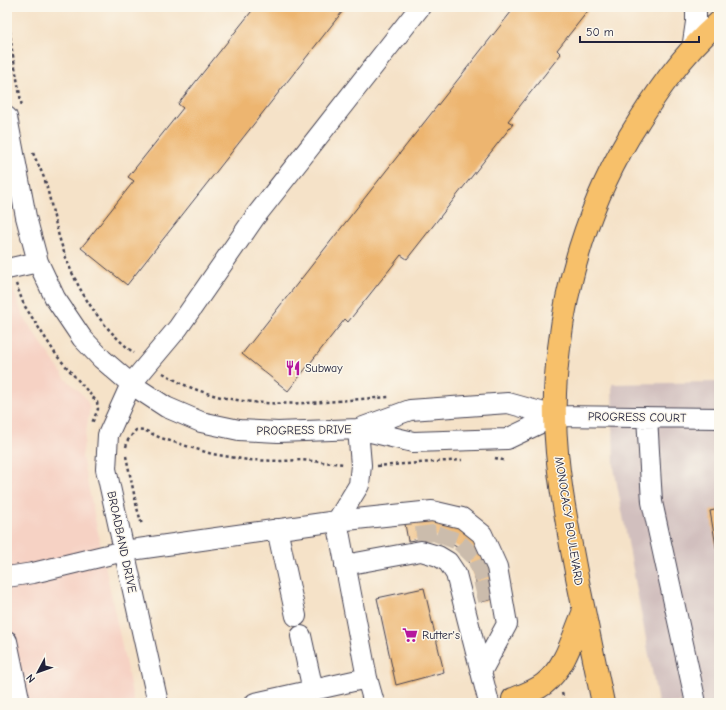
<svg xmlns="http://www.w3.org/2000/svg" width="726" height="710" viewBox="0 0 726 710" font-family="'Comic Neue',sans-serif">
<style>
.built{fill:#f6d2c4}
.industrial{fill:#d1bfbe}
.building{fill:#edb56f}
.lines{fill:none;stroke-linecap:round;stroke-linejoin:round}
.minor-tunnel{stroke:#cbbcac;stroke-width:20;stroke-dasharray:20 10;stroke-linecap:butt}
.minor-casing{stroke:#423f50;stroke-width:22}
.major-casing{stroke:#423f50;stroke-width:24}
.path{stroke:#423f50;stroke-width:2.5;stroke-dasharray:3 3;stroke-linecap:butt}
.minor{stroke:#fff;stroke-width:20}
.major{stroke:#f7c06b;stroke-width:22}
.labels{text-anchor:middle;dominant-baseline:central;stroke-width:3;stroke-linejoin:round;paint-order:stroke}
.poi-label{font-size:12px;fill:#22223b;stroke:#fbf7ec;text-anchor:start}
.street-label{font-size:12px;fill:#22223b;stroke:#fbf7ec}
</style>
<rect width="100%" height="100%" fill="#fbf7ec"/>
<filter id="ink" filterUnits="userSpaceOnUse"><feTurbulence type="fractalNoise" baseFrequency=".025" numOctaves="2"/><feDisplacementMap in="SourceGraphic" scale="8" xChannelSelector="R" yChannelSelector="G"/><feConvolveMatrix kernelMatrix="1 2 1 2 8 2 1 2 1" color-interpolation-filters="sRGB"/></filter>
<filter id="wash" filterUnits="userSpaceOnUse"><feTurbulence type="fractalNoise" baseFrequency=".012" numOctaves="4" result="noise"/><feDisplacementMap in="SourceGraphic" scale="16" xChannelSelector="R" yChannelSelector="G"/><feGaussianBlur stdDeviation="0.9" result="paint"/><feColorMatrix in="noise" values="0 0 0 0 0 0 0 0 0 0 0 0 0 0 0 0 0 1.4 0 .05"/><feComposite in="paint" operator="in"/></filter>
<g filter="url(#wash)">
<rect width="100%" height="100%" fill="#f5e2c8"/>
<path class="built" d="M 7,268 L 10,280 L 23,316 L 65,378 L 84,396 L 90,407 L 82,457 L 134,703 L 7,703 Z"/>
<path class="industrial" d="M 719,382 L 719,703 L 658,703 L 614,468 L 612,384 Z"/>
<g id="blocks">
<path class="building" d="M 255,7 L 346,7 L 127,285 L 81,248 L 134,181 L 128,177 L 183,108 L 178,104 Z
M 515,7 L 591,7 L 557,50 L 561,54 L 508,121 L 513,124 L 407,259 L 401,255 L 348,322 L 345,319 L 288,391 L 242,354 Z
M 719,509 L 719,557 L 718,558 L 710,511 Z
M 418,521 L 441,521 L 455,526 L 473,537 L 488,560 L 498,598 L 481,602 L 474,575 L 468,559 L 461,549 L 437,537 L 408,541 L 405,524 Z
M 424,588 L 444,672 L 396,685 L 377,598 Z"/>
</g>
</g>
<g filter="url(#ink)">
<use href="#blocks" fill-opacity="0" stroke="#423f50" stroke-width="1"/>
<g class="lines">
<path class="minor-tunnel" d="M 425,526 L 427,542
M 443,545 L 449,529
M 461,556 L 473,544
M 472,573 L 487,567
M 476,593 L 492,589"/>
<defs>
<path id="minor" d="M 692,49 L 696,22 L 696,7
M 7,117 L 26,217 L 38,262 L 55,298 L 82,338 L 102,359 L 131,384 L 166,407 L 201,422 L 239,430 L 278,432 L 358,429 L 413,442 L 507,439 L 555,416
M 7,269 L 38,262
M 647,417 L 652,502 L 696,703
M 358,429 L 410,410 L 508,403 L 555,416 L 719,418
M 337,521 L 432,511 L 462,518 L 482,534 L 497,567 L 507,624 L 481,672
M 337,521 L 359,485 L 361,465 L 358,429
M 277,529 L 296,616
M 345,565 L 421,551 L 438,556 L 448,562 L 456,574 L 489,703
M 7,577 L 33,573 L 124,551 L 337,521 L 367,678 L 374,703
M 301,636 L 313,690
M 7,641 L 20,703
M 158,703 L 106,469 L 108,435 L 131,384 L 178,328 L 255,217 L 420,7
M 255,703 L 367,678"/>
<path id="major" d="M 513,699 C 523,695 535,691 544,684 C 566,667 573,636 584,611
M 603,703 C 594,661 586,619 577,577 C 567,524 556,471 555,417 C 554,394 556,371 559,348 C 568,272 590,203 629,137 C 654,96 682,54 719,22"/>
</defs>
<use href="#minor" class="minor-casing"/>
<use href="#major" class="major-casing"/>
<path class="path" d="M 7,7 L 12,50 L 22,107
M 33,153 C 37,163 43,173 46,184 C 52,206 56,230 64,252 C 77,291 102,328 134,353
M 16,284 L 24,305 L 57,356 L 97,402 L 98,409 L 92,423
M 163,373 C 171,377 179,383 187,386 C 254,414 321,401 390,397
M 126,447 L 128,440 L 136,430 L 146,431 L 161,438 L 212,454 L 248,460 L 282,461 L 301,460 L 344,464
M 126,456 L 137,508 L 142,525
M 495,458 L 506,461
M 377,466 L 462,460
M 562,693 L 565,703"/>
<use href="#minor" class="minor"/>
<use href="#major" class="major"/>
</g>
</g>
<defs>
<symbol id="restaurant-bare" viewBox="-9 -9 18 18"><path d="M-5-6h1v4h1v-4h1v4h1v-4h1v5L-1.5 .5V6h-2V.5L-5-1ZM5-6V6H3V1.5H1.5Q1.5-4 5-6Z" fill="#b5179e" stroke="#fbf7ec" stroke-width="2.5" paint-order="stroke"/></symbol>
<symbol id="supermarket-bare" viewBox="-9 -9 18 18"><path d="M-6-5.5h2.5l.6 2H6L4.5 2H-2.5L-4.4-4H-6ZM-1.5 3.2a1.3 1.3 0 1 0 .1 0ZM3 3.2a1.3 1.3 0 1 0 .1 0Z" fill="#b5179e" stroke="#fbf7ec" stroke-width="2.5" paint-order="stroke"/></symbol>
</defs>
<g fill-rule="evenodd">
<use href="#restaurant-bare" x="282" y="357" width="22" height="22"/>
<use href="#supermarket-bare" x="399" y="624" width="22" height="22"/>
</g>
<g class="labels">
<g class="poi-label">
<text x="305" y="368">Subway</text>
<text x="422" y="635">Rutter's</text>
</g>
<g class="street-label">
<text transform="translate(637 417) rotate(1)">PROGRESS COURT</text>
<text transform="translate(304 430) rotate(-1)">PROGRESS DRIVE</text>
<text transform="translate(569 521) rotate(81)">MONOCACY BOULEVARD</text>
<text transform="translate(122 542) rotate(78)">BROADBAND DRIVE</text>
</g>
</g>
<rect width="726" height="710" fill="none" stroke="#fbf7ec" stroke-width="24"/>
<g transform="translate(38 672) rotate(229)" stroke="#fbf7ec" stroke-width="3" paint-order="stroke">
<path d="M0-3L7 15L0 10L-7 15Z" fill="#22223b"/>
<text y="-6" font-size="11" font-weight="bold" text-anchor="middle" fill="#22223b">N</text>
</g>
<path d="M580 36v6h119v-6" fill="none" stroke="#22223b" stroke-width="2"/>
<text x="586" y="36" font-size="12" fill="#22223b" stroke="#fbf7ec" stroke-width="3" paint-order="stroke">50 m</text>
</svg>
